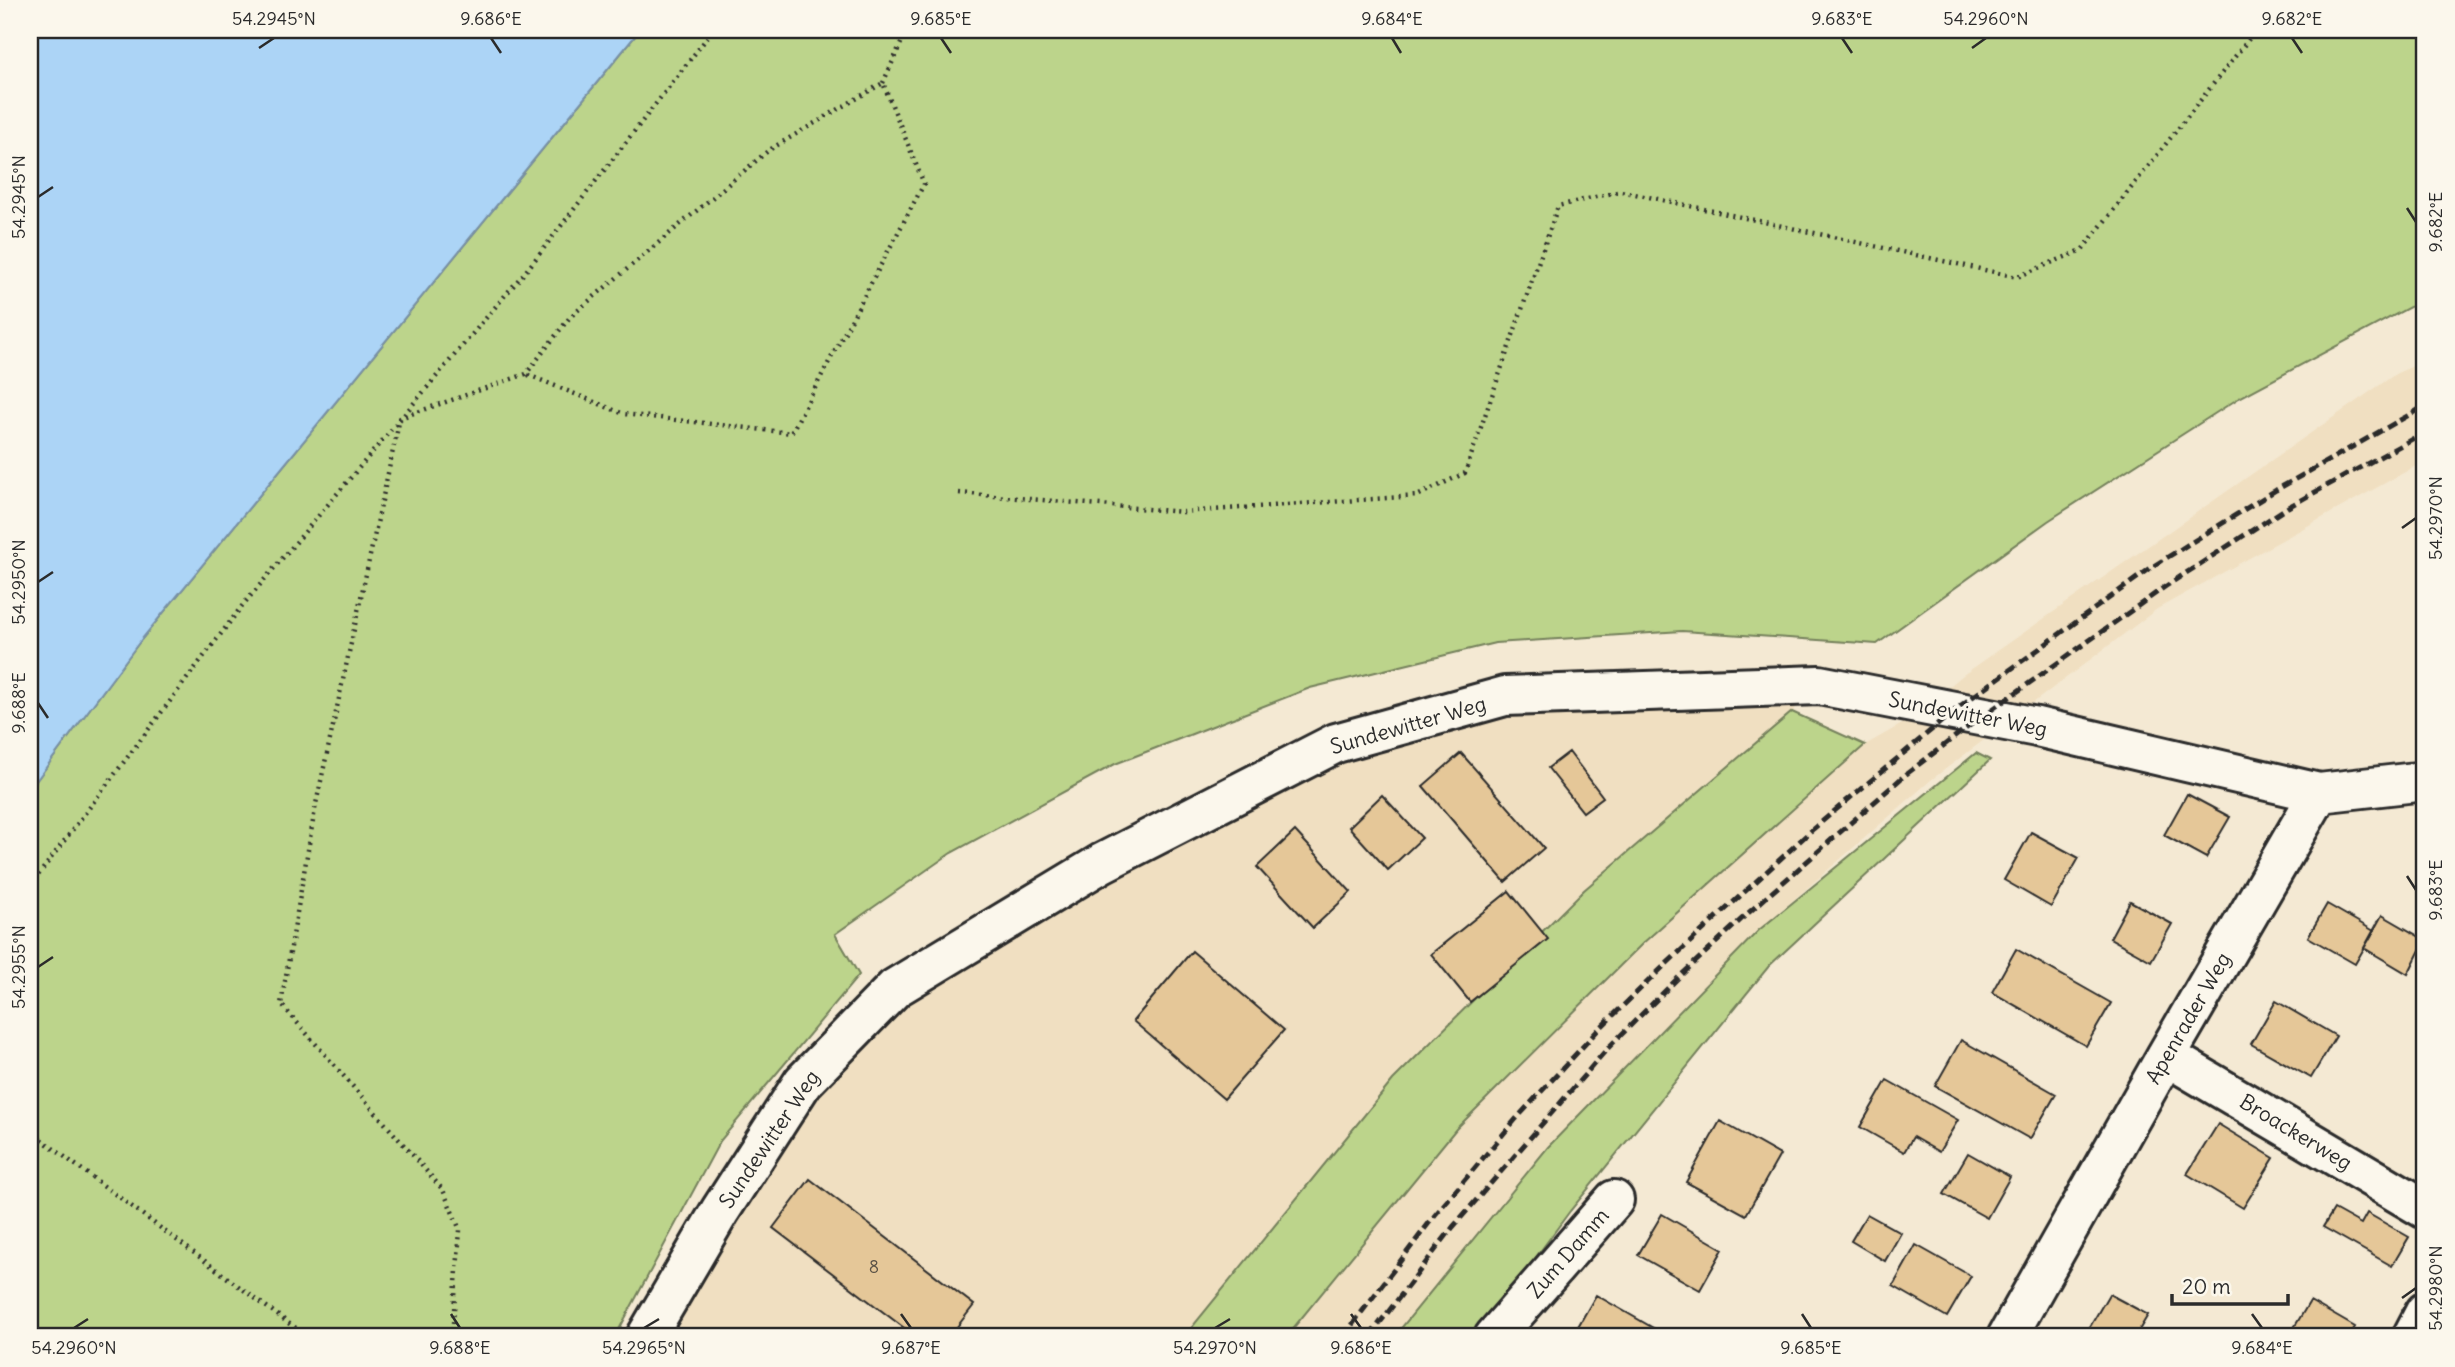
<svg xmlns="http://www.w3.org/2000/svg" width="2455" height="1367" viewBox="0 0 2455 1367" font-family="Delius,sans-serif">
<style>
.built{fill:#f0dfc1}
.green{fill:#bcd48b;stroke:#74805b;stroke-width:2}
.water{fill:#acd4f6;stroke:#7890a5;stroke-width:2}
.building{fill:#e5c798;stroke:#2b2b2b;stroke-width:2}
.lines{fill:none;stroke-linecap:round;stroke-linejoin:round}
.minor-casing{stroke:#2b2b2b;stroke-width:44}
.path{stroke:#2b2b2b;stroke-width:4.5;stroke-dasharray:2 5;stroke-linecap:butt}
.minor{stroke:#fbf7ec;stroke-width:38}
.rail{stroke:#2b2b2b;stroke-width:5;stroke-dasharray:10 5;stroke-linecap:butt}
.ticks{fill:none;stroke:#2b2b2b;stroke-width:2.5}
.labels{text-anchor:middle;dominant-baseline:central;stroke-width:6;stroke-linejoin:round;paint-order:stroke}
.number-label{font-size:18px;fill:#5a5246}
.street-label{font-size:21px;fill:#2b2b2b;stroke:#fbf7ec}
.neatline{fill:none;stroke:#2b2b2b;stroke-width:2.5}
.ticks-label{font-size:18px;text-anchor:middle;fill:#2b2b2b}
</style>
<rect width="100%" height="100%" fill="#f4e9d3"/>
<filter id="ink" filterUnits="userSpaceOnUse"><feTurbulence type="fractalNoise" baseFrequency=".0143" numOctaves="2"/><feDisplacementMap in="SourceGraphic" scale="14" xChannelSelector="R" yChannelSelector="G"/><feConvolveMatrix kernelMatrix="1 2 1 2 8 2 1 2 1" color-interpolation-filters="sRGB"/></filter>
<g filter="url(#ink)">
<path class="built" d="M 2425,361 L 2425,461 L 2157,609 L 1931,780 L 1759,930 L 1548,1147 L 1394,1337 L 1286,1337 L 1456,1129 L 1642,944 L 1865,745 L 1909,720 L 1963,675 L 2397,373 Z
M 1819,685 L 1792,712 L 1584,890 L 1393,1080 L 1184,1337 L 646,1337 L 720,1211 L 895,988 L 1336,743 L 1505,696 Z"/>
<path class="green" d="M 640,30 L 2425,30 L 2425,299 L 2239,398 L 2048,521 L 1877,644 L 1682,631 L 1495,643 L 1310,688 L 1115,764 L 951,853 L 835,934 L 859,975 L 720,1141 L 615,1337 L 30,1337 L 30,789 L 141,640 Z
M 1792,712 L 1865,745 L 1642,944 L 1456,1129 L 1286,1337 L 1184,1337 L 1393,1080 L 1584,890 Z
M 1976,753 L 1990,760 L 1769,966 L 1570,1211 L 1477,1337 L 1394,1337 L 1548,1147 L 1759,930 Z"/>
<path class="water" d="M 30,30 L 640,30 L 141,640 L 30,789 Z"/>
<path class="building" d="M 1569,752 L 1603,797 L 1583,812 L 1548,768 Z
M 1461,753 L 1544,848 L 1505,882 L 1423,786 Z
M 2187,794 L 2230,817 L 2206,858 L 2164,835 Z
M 1382,795 L 1422,838 L 1388,870 L 1349,827 Z
M 1295,831 L 1351,892 L 1313,928 L 1257,867 Z
M 2031,832 L 2079,858 L 2051,907 L 2004,880 Z
M 1509,891 L 1548,939 L 1470,1002 L 1431,954 Z
M 2130,901 L 2172,924 L 2151,961 L 2110,938 Z
M 2327,904 L 2374,931 L 2355,964 L 2308,937 Z
M 2382,915 L 2425,940 L 2408,974 L 2364,948 Z
M 2016,949 L 2111,1003 L 2086,1046 L 1992,992 Z
M 1192,951 L 1284,1030 L 1224,1099 L 1133,1021 Z
M 2276,1001 L 2336,1036 L 2311,1078 L 2251,1044 Z
M 1961,1040 L 2056,1094 L 2030,1139 L 1935,1086 Z
M 1887,1080 L 1958,1120 L 1939,1152 L 1913,1137 L 1904,1152 L 1860,1127 Z
M 1720,1121 L 1780,1155 L 1746,1215 L 1686,1182 Z
M 2218,1124 L 2274,1158 L 2243,1208 L 2187,1174 Z
M 1968,1153 L 2010,1177 L 1987,1218 L 1944,1194 Z
M 810,1179 L 974,1305 L 949,1337 L 916,1337 L 773,1228 Z
M 2334,1209 L 2361,1224 L 2367,1213 L 2409,1237 L 2392,1266 L 2323,1227 Z
M 1662,1214 L 1723,1249 L 1700,1290 L 1638,1255 Z
M 1867,1214 L 1901,1233 L 1885,1261 L 1851,1241 Z
M 1916,1245 L 1971,1276 L 1947,1317 L 1893,1286 Z
M 2109,1294 L 2148,1315 L 2135,1337 L 2084,1337 Z
M 1596,1295 L 1667,1336 L 1666,1337 L 1572,1337 Z
M 2310,1301 L 2355,1327 L 2349,1337 L 2289,1336 Z"/>
<g class="lines">
<defs>
<path id="minor" d="M 2166,1056 L 2425,1209
M 646,1337 L 720,1211 L 803,1082 L 895,988 L 1102,863 L 1336,743 L 1505,696 L 1819,685 L 2037,727 L 2319,793
M 1494,1337 L 1614,1200
M 2007,1337 L 2166,1056 L 2319,793 L 2425,781
M 2412,1337 L 2425,1312"/>
</defs>
<use href="#minor" class="minor-casing"/>
<path class="path" d="M 2247,30 L 2252,34
M 883,83 L 907,30
M 959,493 L 1183,512 L 1417,496 L 1465,473 L 1558,206 L 1621,191 L 2017,277 L 2082,250 L 2256,30
M 30,886 L 242,606 L 530,266 L 713,30
M 30,1131 L 291,1325 L 312,1337
M 452,1337 L 460,1230 L 443,1190 L 281,1004 L 316,804 L 400,418 L 526,374 L 570,317 L 769,150 L 883,83 L 924,184 L 791,433 L 624,414 L 526,374"/>
<use href="#minor" class="minor"/>
<path class="rail" d="M 1343,1337 L 1435,1215 L 1516,1119 L 1598,1030 L 1664,966 L 1813,829 L 1960,706 L 2155,565 L 2276,490 L 2425,406
M 1369,1337 L 1453,1227 L 1607,1049 L 1678,978 L 1746,915 L 1905,775 L 1973,723 L 2166,586 L 2288,507 L 2425,432"/>
</g>
</g>
<path class="ticks" d="M 491,38 L 501,53M 941,38 L 951,53M 1392,38 L 1401,53M 1842,38 L 1852,53M 2292,38 L 2302,53M 259,48 L 274,38M 1972,48 L 1986,38M 38,197 L 53,187M 2407,208 L 2416,222M 2402,528 L 2416,518M 38,582 L 53,572M 38,703 L 48,718M 2407,876 L 2416,890M 38,967 L 53,957M 2402,1298 L 2416,1288M 451,1314 L 460,1328M 901,1314 L 911,1328M 1351,1314 L 1361,1328M 1802,1314 L 1811,1328M 2252,1314 L 2262,1328M 74,1328 L 88,1319M 644,1328 L 659,1319M 1215,1328 L 1230,1319"/>
<g class="labels">
<g class="number-label">
<text x="874" y="1266">8</text>
</g>
<g class="street-label">
<text transform="translate(1968 714) rotate(11)">Sundewitter Weg</text>
<text transform="translate(1408 725) rotate(-16)">Sundewitter Weg</text>
<text transform="translate(2188 1018) rotate(-60)">Apenrader Weg</text>
<text transform="translate(2296 1132) rotate(31)">Broackerweg</text>
<text transform="translate(769 1139) rotate(-56)">Sundewitter Weg</text>
<text transform="translate(1568 1253) rotate(-49)">Zum Damm</text>
</g>
</g>
<rect width="2455" height="1367" fill="none" stroke="#fbf7ec" stroke-width="77"/>
<path d="M2172 1294v10h116v-10" fill="none" stroke="#2b2b2b" stroke-width="3.5"/>
<text x="2182" y="1294" font-size="21" fill="#2b2b2b" stroke="#fbf7ec" stroke-width="5" paint-order="stroke">20 m</text>
<rect x="38" y="38" width="2378" height="1290" class="neatline"/>
<g class="ticks-label">
<text x="274" y="25">54.2945°N</text>
<text x="491" y="25">9.686°E</text>
<text x="941" y="25">9.685°E</text>
<text x="1392" y="25">9.684°E</text>
<text x="1842" y="25">9.683°E</text>
<text x="1986" y="25">54.2960°N</text>
<text x="2292" y="25">9.682°E</text>
<text transform="translate(19 197) rotate(-90)" y="6">54.2945°N</text>
<text transform="translate(2436 222) rotate(-90)" y="6">9.682°E</text>
<text transform="translate(2436 518) rotate(-90)" y="6">54.2970°N</text>
<text transform="translate(19 582) rotate(-90)" y="6">54.2950°N</text>
<text transform="translate(19 703) rotate(-90)" y="6">9.688°E</text>
<text transform="translate(2436 890) rotate(-90)" y="6">9.683°E</text>
<text transform="translate(19 967) rotate(-90)" y="6">54.2955°N</text>
<text transform="translate(2436 1288) rotate(-90)" y="6">54.2980°N</text>
<text x="74" y="1354">54.2960°N</text>
<text x="460" y="1354">9.688°E</text>
<text x="644" y="1354">54.2965°N</text>
<text x="911" y="1354">9.687°E</text>
<text x="1215" y="1354">54.2970°N</text>
<text x="1361" y="1354">9.686°E</text>
<text x="1811" y="1354">9.685°E</text>
<text x="2262" y="1354">9.684°E</text>
</g>
</svg>
